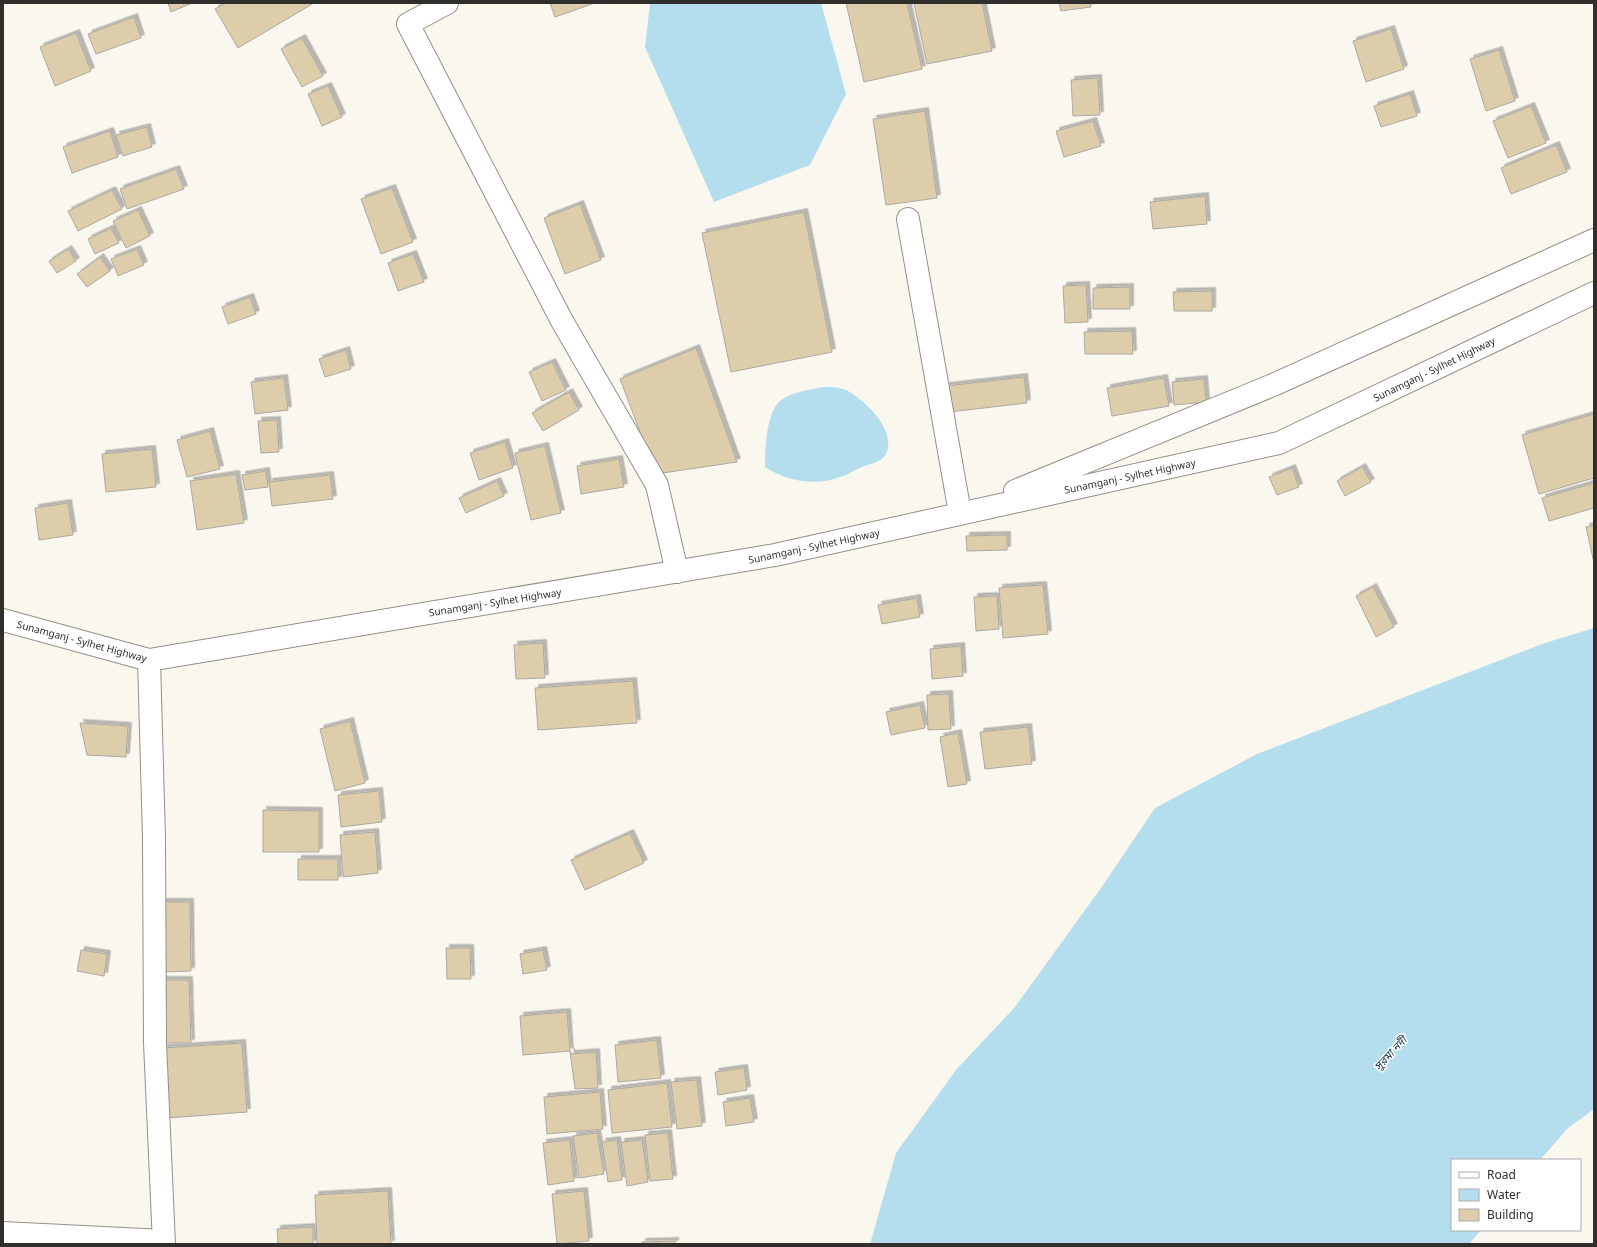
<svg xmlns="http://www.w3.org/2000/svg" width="1597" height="1247" viewBox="0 0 1597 1247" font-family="'Noto Sans','Noto Sans Bengali',sans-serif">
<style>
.water{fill:#b4deed}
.building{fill:#ddcdab;stroke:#aca9a1;filter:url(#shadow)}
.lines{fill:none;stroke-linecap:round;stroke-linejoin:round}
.minor-casing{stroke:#949089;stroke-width:24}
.major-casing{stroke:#949089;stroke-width:24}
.minor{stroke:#fff;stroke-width:22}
.major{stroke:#fff;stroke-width:22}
.labels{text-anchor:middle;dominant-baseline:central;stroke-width:3;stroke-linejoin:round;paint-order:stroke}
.street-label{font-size:10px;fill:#302f2c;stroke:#fff}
.water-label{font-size:11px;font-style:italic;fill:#0e3440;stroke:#fff}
</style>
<defs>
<filter id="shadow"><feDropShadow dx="3.5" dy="-3.5" stdDeviation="0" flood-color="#0004"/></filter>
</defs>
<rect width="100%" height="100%" fill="#faf7ef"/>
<path class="water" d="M 650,3 L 821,3 L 846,94 L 810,165 L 714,202 L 645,47 Z
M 824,387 C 831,387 841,387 848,391 C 866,401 897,431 886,454 C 882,462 870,464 862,467 C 854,470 846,476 837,478 C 813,486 786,481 765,467 C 765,451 766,416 778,403 C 788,392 810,390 824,387 Z
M 1594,628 L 1594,1109 L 1568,1128 L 1540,1160 L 1452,1160 L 1452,1230 L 1481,1230 L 1469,1244 L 870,1244 L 896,1153 L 956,1070 L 1015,1007 L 1101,888 L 1155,808 L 1257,754 L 1545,643 Z"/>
<path class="building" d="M 168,3 L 192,3 L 171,12 Z
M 226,3 L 314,3 L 238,48 L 215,9 Z
M 550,3 L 595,3 L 555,17 Z
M 846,3 L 907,3 L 922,69 L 864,82 Z
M 914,3 L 982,3 L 992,51 L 927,64 Z
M 1059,3 L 1090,3 L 1091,7 L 1061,11 Z
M 134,17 L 141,38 L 96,54 L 88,34 Z
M 1391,29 L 1404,69 L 1366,82 L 1353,41 Z
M 76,33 L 91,71 L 55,86 L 40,47 Z
M 302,38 L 323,76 L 302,87 L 281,49 Z
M 1499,50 L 1515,101 L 1486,111 L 1470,59 Z
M 1098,78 L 1100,115 L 1073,116 L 1071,80 Z
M 328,86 L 342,117 L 322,126 L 308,94 Z
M 1410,94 L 1417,116 L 1381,127 L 1374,106 Z
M 1531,106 L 1546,143 L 1508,158 L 1493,121 Z
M 925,111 L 937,198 L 886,205 L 873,119 Z
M 1093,121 L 1101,146 L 1064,157 L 1056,131 Z
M 147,127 L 152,147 L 123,156 L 116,135 Z
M 110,131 L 118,157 L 72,173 L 63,147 Z
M 1556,145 L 1567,172 L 1511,194 L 1501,168 Z
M 176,169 L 184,189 L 127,209 L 120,189 Z
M 392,188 L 413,242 L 381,254 L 361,199 Z
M 112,190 L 122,209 L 78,231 L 68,211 Z
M 1205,196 L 1207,224 L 1153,229 L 1150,202 Z
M 580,204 L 601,260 L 565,274 L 544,218 Z
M 138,210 L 150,236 L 126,248 L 113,221 Z
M 804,212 L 832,352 L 731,372 L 702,233 Z
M 111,228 L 119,243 L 95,254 L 88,239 Z
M 68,249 L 76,261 L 57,273 L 49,261 Z
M 137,249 L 144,265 L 118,276 L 111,259 Z
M 413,254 L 424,282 L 398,291 L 388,263 Z
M 100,257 L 110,271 L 87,287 L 77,274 Z
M 1086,285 L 1088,322 L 1065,323 L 1063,286 Z
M 1130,287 L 1130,309 L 1093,309 L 1093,288 Z
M 1212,291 L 1212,311 L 1174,311 L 1173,292 Z
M 250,297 L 256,314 L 228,324 L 222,307 Z
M 1132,331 L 1133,354 L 1085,354 L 1084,332 Z
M 696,348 L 737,462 L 656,474 L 620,379 Z
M 346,350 L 351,369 L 325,377 L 319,359 Z
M 552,362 L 566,390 L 542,401 L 529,372 Z
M 1024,377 L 1027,403 L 949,412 L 946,386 Z
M 284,378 L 288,410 L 255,414 L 251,382 Z
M 1164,378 L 1169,406 L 1112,416 L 1107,388 Z
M 1204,379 L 1206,402 L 1174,405 L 1172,382 Z
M 569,392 L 579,410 L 543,431 L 532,413 Z
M 1594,414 L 1594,478 L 1539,494 L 1522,435 Z
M 277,420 L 279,452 L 261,453 L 258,421 Z
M 210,431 L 220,469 L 187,477 L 177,440 Z
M 505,442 L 513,468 L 479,480 L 470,453 Z
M 545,446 L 561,513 L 531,520 L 515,453 Z
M 152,449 L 156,487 L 106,492 L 102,454 Z
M 619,459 L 624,487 L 581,494 L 577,466 Z
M 1362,467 L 1371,482 L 1345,496 L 1337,481 Z
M 1292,468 L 1299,487 L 1277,495 L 1269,477 Z
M 266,471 L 268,487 L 245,490 L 242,475 Z
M 236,474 L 244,523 L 197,530 L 190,481 Z
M 330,475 L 333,499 L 272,506 L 269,482 Z
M 497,481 L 504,496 L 466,513 L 459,498 Z
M 1594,483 L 1594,508 L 1549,521 L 1542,498 Z
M 68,503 L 73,535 L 39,540 L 35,508 Z
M 1594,525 L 1594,563 L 1586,527 Z
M 1007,535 L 1007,550 L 967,551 L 966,536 Z
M 1043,585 L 1048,634 L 1003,638 L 999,588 Z
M 1373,587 L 1394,627 L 1376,637 L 1356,596 Z
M 997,596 L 999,629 L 976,631 L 974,597 Z
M 917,598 L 920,617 L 882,624 L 878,605 Z
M 543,643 L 545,678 L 516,679 L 514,645 Z
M 961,646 L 963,676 L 932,679 L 930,649 Z
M 633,681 L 637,723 L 538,730 L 535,688 Z
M 949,694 L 951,729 L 928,730 L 927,695 Z
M 920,705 L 925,728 L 891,735 L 886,712 Z
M 350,721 L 365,783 L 335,791 L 320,729 Z
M 80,723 L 128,726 L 126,757 L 87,755 Z
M 1028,727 L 1032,764 L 985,769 L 980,732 Z
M 958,733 L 967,784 L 948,787 L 940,737 Z
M 379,791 L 382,822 L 341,827 L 338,795 Z
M 263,810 L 319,811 L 319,852 L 263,852 Z
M 375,832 L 378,873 L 343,877 L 340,835 Z
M 630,833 L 644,863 L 585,890 L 571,860 Z
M 298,859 L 338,859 L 338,880 L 298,880 Z
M 161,902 L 190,902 L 191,971 L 163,972 Z
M 446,948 L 470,948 L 471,979 L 447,979 Z
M 81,950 L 107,954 L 104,976 L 77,971 Z
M 543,950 L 547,970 L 523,974 L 520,954 Z
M 162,980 L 189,980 L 191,1043 L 164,1043 Z
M 567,1012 L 570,1051 L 523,1055 L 520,1016 Z
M 657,1040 L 661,1078 L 618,1082 L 615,1045 Z
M 242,1043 L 247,1112 L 168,1118 L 164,1048 Z
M 570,1051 L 572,1054 L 596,1052 L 598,1088 L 575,1089 Z
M 744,1068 L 747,1090 L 718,1095 L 715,1072 Z
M 697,1080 L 702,1126 L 677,1129 L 671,1082 Z
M 667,1083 L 672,1127 L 612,1133 L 608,1090 Z
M 600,1092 L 603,1129 L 547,1134 L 544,1097 Z
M 750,1098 L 754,1122 L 726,1126 L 723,1102 Z
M 597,1133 L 604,1174 L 579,1178 L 573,1136 Z
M 668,1133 L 673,1179 L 650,1181 L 645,1135 Z
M 570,1140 L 574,1181 L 548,1185 L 543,1143 Z
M 617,1140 L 622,1180 L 608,1182 L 602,1142 Z
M 642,1140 L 648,1182 L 627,1186 L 621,1142 Z
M 388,1191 L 391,1244 L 317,1244 L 315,1195 Z
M 584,1191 L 589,1241 L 557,1244 L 552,1194 Z
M 313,1227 L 313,1244 L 278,1244 L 277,1229 Z
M 675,1241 L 675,1244 L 642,1244 L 642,1242 Z"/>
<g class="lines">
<defs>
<path id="minor" d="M 447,3 L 408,24 L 562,321 L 657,485 L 677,572
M 908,219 L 960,513
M 149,660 L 154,838 L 155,1043 L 164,1244
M 3,1233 L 164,1241"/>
<path id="major" d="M 1015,491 L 1273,385 L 1594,240
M 3,620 L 149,660 L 775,555 L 1279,443 L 1594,293"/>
</defs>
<use href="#minor" class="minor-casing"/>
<use href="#major" class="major-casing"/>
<use href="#minor" class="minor"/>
<use href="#major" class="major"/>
</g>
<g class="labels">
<g class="street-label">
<text transform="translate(1434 369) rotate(-26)">Sunamganj - Sylhet Highway</text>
<text transform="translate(1130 476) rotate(-12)">Sunamganj - Sylhet Highway</text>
<text transform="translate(814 546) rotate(-12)">Sunamganj - Sylhet Highway</text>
<text transform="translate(495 602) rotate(-9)">Sunamganj - Sylhet Highway</text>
<text transform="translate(82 641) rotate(15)">Sunamganj - Sylhet Highway</text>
</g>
<g class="water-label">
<text transform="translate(1390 1053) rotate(-47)">সুরমা নদী</text>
</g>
</g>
<rect width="1597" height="1247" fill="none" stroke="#302f2c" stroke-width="8"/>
<rect x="1451" y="1159" width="130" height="72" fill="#ffffff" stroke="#acacab"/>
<rect x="1459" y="1172" width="20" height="6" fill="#ffffff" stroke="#acacab"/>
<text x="1487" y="1179" font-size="12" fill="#302f2c">Road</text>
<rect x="1459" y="1189" width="20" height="12" fill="#b4deed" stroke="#acacab"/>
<text x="1487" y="1199" font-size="12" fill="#302f2c">Water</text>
<rect x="1459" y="1209" width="20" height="12" fill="#ddcdab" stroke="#acacab"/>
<text x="1487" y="1219" font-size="12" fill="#302f2c">Building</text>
</svg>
